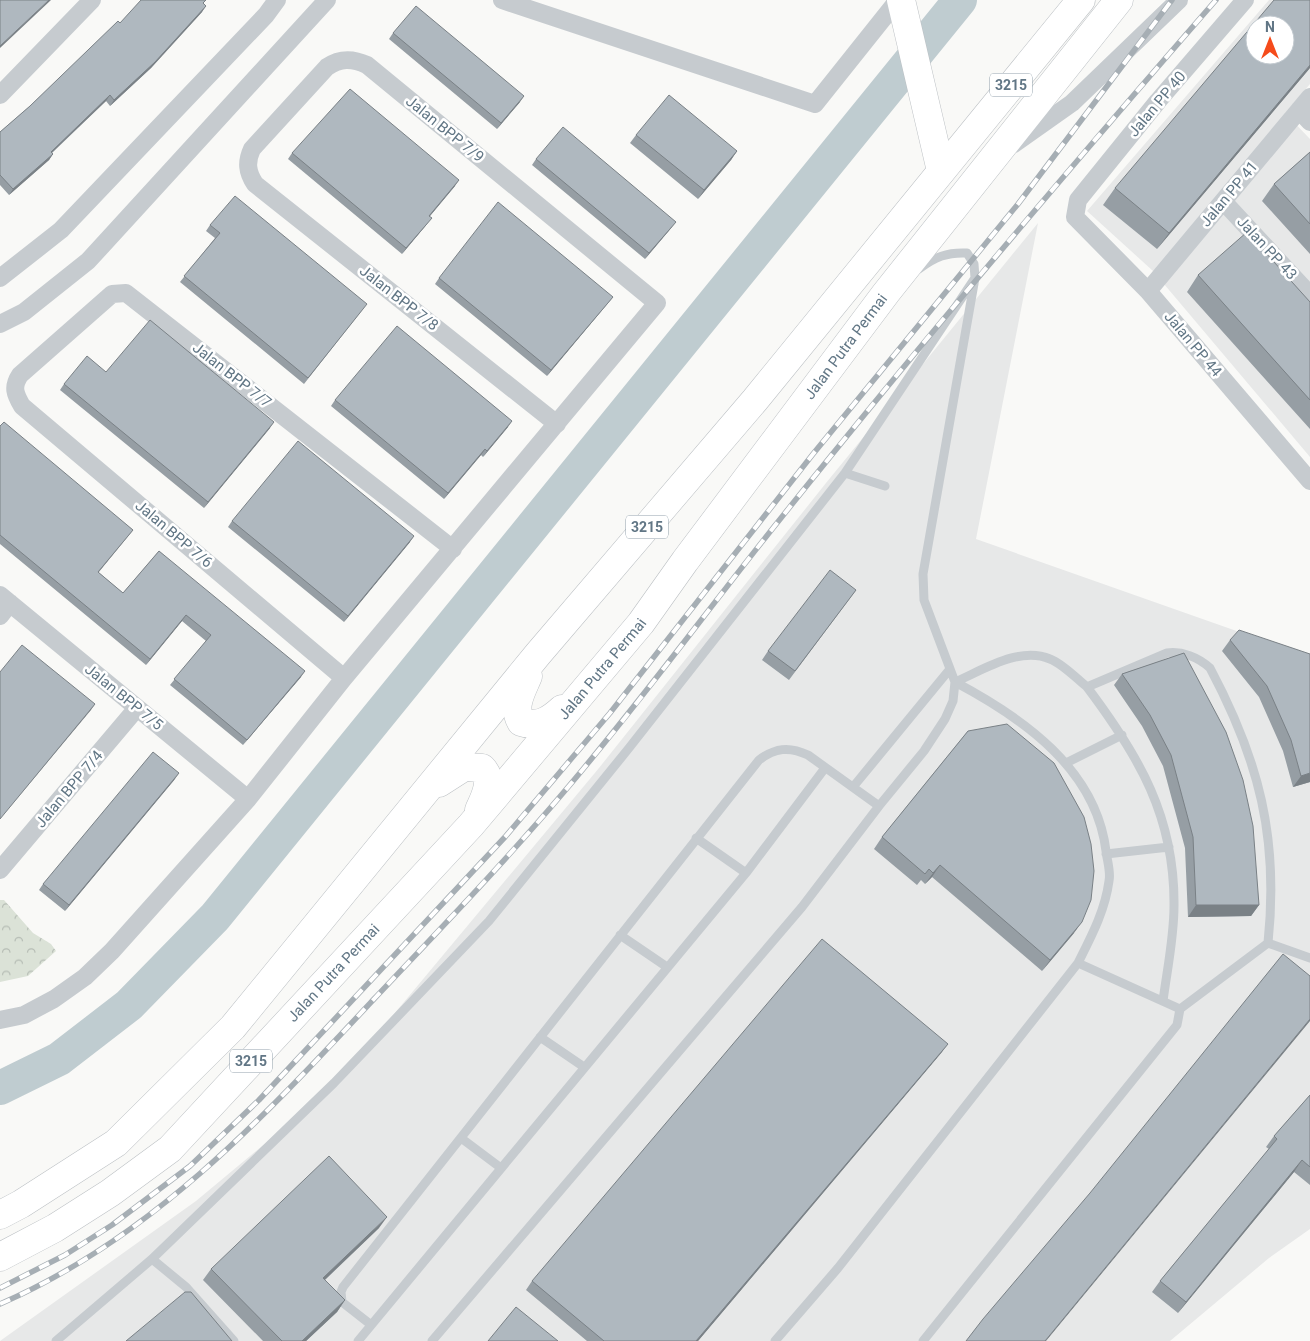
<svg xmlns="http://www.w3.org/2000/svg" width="1310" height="1341" viewBox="0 0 1310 1341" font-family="Roboto,sans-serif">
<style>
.built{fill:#e7e8e8;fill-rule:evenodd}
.park{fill:url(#park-crowns)}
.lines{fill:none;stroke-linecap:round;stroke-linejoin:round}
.river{stroke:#bfccd0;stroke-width:34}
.primary-casing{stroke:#bcc0c4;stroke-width:29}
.service{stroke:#c6cbcf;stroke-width:9}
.minor{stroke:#c6cbcf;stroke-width:18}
.primary{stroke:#fff;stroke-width:28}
.rail-casing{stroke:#a6aeb4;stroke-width:5.5}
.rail{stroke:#fff;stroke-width:4;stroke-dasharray:11;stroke-linecap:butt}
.wall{fill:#969ea4}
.shaded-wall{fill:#7a8186}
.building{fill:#afb8bf;stroke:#7a8186;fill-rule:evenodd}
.labels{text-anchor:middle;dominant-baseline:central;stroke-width:5;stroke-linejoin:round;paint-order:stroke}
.shield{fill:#fff;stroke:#909faa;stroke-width:1}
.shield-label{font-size:14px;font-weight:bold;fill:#617685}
.street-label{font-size:15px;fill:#617685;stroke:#fff}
</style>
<defs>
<pattern id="park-crowns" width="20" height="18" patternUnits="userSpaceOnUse" patternTransform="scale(1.25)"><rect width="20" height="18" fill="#dbe2d7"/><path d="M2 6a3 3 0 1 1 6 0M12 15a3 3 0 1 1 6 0" fill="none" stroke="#b5bcb4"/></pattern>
</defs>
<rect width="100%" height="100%" fill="#f9f9f7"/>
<path class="built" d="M 1269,0 L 1310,0 L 1310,84 L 1285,113 L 1310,139 L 1310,457 L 1153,271 L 1087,211 ZM 1255,25 L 1285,25 L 1285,55 L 1255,55 Z
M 1038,223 L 976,539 L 1310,657 L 1310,1229 L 1269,1258 L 1170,1341 L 0,1341 L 196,1201 L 334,1086 L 599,768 L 826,483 Z"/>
<path class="park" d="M 0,900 L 4,900 L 33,933 L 51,944 L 56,951 L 28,976 L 0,982 Z"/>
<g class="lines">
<path class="river" d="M 0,1088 L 59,1059 L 129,1005 L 215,917 L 960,0"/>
<defs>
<g id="primary">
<path d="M 901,0 L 941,171"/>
<path d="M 528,676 C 522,691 512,706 521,722 C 538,728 550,720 562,709"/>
<path d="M 439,783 L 464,767 L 482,768 C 494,780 485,797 479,810"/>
<path d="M 0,1215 L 21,1204 L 116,1143 L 233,1027 L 538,654 L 755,400 L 1081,0"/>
<path id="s1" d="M 0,1257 L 55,1228 L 110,1193 L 170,1149 L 471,825 L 641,623 L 685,561 L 886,293 L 1119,0"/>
</g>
</defs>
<use href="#primary" class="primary-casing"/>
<path class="service" d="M 845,473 L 885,486
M 955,682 C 983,670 1019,646 1050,659 C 1063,664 1077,679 1087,687 L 1167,653 C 1182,651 1198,657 1210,668 C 1259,760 1279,838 1268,943 L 1180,1009
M 1087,687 C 1139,756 1175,817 1174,906 C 1174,938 1167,970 1163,1001
M 1066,763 L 1122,735
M 853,787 L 950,669
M 696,838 L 746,873
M 1106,854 L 1169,847
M 620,935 L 667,967
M 1268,943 L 1310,958
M 540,1037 L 584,1067
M 461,1138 L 501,1168
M 152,1259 L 186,1287 L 234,1341
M 370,1324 L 342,1302 L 341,1292 L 343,1287 L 759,760 C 775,748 789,746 808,755 L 879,806
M 56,1341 L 152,1259 L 334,1083 L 489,921 L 629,748 L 845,473 L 975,278
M 358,1341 L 746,873 L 825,768
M 432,1341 L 802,907 L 879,806 L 924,751 L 945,719 L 953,701 L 955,682 L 924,600 L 923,574 L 975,278 L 974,264 L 967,253 C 947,252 935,257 919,269
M 775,1341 L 838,1268 L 1078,963 C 1091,937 1105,911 1109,881 C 1111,872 1107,860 1106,851 C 1096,769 1023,718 955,682
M 923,1341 L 1177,1025 L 1180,1009 L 1078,963"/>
<path class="minor" d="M 502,0 L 815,104 L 898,0
M 1245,0 L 1158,101 L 1078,200 L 1075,217 L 1148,291 L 1310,481
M 0,95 L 92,0
M 1299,110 L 1310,122
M 1014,144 L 1072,103 L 1179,0
M 1223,201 L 1310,295
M 0,278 L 61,230 L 266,15 L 277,0
M 1148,291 L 1310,97
M 0,324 L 24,312 L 88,261 L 327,0
M 0,595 L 248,799
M 0,616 L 10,603
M 344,678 L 22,406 C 15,394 12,387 20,375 L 112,294 L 126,293 L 453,549
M 0,870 L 137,708
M 0,1020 L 24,1015 L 54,999 L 85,977 L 112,951 L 248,799 L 344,678 L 657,303 L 367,65 C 352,58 340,58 327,67 L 252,149 C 246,162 247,172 255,184 L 557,424"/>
<use href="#primary" class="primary"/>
<defs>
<path id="rail" d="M 0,1288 L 65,1255 L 112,1225 L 190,1166 L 259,1100 L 505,837 L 610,713 L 813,454 L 1018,204 L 1172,0
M 0,1304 C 152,1238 263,1118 374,999 C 438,931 503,864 563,793 C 639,704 708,609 781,518 C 922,341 1068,170 1216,0"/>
</defs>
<use href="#rail" class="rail-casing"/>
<use href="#rail" class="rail"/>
</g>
<path class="wall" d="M 204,4 L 202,12 L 151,68 L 110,106 L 106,101 L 52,153 L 53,154 L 49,160 L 9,195 L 0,185 L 0,132 L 30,106 L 120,23 Z
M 393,33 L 520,102 L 497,129 L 389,39 Z
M 1310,68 L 1157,249 L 1103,205 L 1115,188 Z
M 636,135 L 737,151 L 731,160 L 698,199 L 630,143 Z
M 1310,152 L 1310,254 L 1262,201 L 1274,184 Z
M 292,153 L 455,186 L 429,217 L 427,224 L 402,254 L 288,159 Z
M 536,159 L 672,227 L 645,259 L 532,165 Z
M 210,225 L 362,310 L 304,384 L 180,282 L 215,238 L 206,231 Z
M 1198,275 L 1310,302 L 1310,429 L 1187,292 Z
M 439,278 L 613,297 L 547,376 L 435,284 Z
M 106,372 L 270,428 L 204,508 L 60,390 L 64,384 Z
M 335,400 L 508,427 L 483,457 L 481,455 L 444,499 L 331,406 Z
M 0,426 L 133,530 L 98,572 L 123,593 L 159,551 L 301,677 L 243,745 L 170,685 L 206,641 L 182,621 L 146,665 L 0,544 Z
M 232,521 L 410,542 L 344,622 L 228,527 Z
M 856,590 L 789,680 L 762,660 L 768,651 Z
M 1230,640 L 1310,654 L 1310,782 L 1293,787 L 1283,751 L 1259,697 L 1222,651 Z
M 1184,653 L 1259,905 L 1251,916 L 1188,917 L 1185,848 L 1163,766 L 1142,726 L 1114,685 L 1122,674 Z
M 968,731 L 1074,933 L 1042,971 L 932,877 L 925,884 L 921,880 L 917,885 L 874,849 L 882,837 Z
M 175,779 L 65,911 L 39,890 L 43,884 Z
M 942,1052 L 698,1341 L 587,1341 L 526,1290 L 532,1281 Z
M 1310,1095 L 1310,1185 L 1294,1172 L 1178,1313 L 1152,1292 L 1160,1281 L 1269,1149 L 1266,1147 L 1274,1136 Z
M 379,1228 L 325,1280 L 345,1300 L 337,1312 L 306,1341 L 263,1341 L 203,1280 L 211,1269 Z"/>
<path class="shaded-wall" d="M 49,0 L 51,0 L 0,48 L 0,46 Z
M 206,6 L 202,12 L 151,68 L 110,106 L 114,100 Z
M 1310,65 L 1310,68 L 1157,249 L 1169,233 Z
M 110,95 L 106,101 L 47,157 L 51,152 Z
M 524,96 L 520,102 L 497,129 L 501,123 Z
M 737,151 L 731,160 L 698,199 L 704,190 Z
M 53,154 L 49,160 L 9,195 L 13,189 Z
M 459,180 L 455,186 L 425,222 L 429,216 Z
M 432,218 L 402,254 L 406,248 Z
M 676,222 L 672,227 L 645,259 L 649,253 Z
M 613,297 L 608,303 L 547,376 L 551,370 Z
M 512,421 L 508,427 L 483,457 L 487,451 Z
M 274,422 L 270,428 L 204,508 L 208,502 Z
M 485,449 L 481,455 L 444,499 L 448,493 Z
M 133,530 L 129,535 L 94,578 L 98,572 Z
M 414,536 L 410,542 L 344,622 L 348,616 Z
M 186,615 L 182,621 L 146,665 L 150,659 Z
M 305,671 L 301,677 L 243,745 L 247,740 Z
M 95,704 L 91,710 L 0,819 Z
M 179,773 L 175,779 L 65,911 L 69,905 Z
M 1310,773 L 1310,782 L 1293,787 L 1301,776 Z
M 940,865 L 932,877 L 925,884 L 933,873 Z
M 1196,905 L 1259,905 L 1251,916 L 1188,917 Z
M 1082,922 L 1074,933 L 1042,971 L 1050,960 Z
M 1310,1019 L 1310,1021 L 1046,1341 L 1045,1341 Z
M 948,1044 L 942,1052 L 698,1341 L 696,1341 Z
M 1302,1160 L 1294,1172 L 1178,1313 L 1186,1302 Z
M 387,1217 L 379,1228 L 315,1289 L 323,1278 Z
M 345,1300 L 337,1312 L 306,1341 L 302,1341 Z"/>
<path class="building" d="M 0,0 L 49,0 L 0,46 Z
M 141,0 L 206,0 L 203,3 L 206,6 L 155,62 L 114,100 L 110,95 L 51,152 L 53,154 L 13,189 L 0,175 L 0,132 L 30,106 L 118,21 L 120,23 Z
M 1274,0 L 1310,0 L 1310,65 L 1169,233 L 1115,188 ZM 1255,25 L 1285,25 L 1285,55 L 1255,55 Z
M 416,6 L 524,96 L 501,123 L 393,33 Z
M 350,89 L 459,180 L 429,216 L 432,218 L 406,248 L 292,153 Z
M 669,95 L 737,151 L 704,190 L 636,135 Z
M 563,127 L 676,222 L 649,253 L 536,159 Z
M 1310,152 L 1310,224 L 1274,184 Z
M 235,196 L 367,304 L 308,378 L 184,276 L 220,233 L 210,225 Z
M 498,202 L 613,297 L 551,370 L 439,278 Z
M 1247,232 L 1310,302 L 1310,400 L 1198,275 Z
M 150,320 L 274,422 L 208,502 L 64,384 L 87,356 L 106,372 Z
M 397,326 L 512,421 L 487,451 L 485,449 L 448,493 L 335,400 Z
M 4,422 L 133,530 L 98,572 L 123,593 L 159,551 L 305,671 L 247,740 L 174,679 L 211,635 L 186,615 L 150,659 L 0,535 L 0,426 Z
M 298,441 L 414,536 L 348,616 L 232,521 Z
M 830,570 L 856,590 L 795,671 L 768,651 Z
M 1239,630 L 1310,654 L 1310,773 L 1301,776 L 1291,740 L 1267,686 L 1230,640 Z
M 22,645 L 95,704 L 0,819 L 0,672 Z
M 1184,653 L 1226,732 L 1243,780 L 1253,826 L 1259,905 L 1196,905 L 1193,837 L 1171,755 L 1150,715 L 1122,674 Z
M 1007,724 L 1054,763 L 1084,817 L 1091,844 L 1094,871 L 1091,900 L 1082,922 L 1050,960 L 940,865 L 933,873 L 929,869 L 925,874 L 882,837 L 968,731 Z
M 153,752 L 179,773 L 69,905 L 43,884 Z
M 822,939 L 948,1044 L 696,1341 L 604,1341 L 532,1281 Z
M 1283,954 L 1310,976 L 1310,1019 L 1045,1341 L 966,1341 L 983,1319 L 1090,1193 Z
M 1310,1095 L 1310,1167 L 1302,1160 L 1186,1302 L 1160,1281 L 1277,1139 L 1274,1136 Z
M 329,1156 L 387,1217 L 323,1278 L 345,1300 L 302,1341 L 282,1341 L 211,1269 Z
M 185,1292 L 191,1292 L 232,1341 L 126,1341 Z
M 516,1307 L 558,1341 L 488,1341 Z"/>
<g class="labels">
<g class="shield">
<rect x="990" y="73.5" width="42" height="23" rx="4"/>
<rect x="626" y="515.5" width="42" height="23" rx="4"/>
<rect x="230" y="1049.5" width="42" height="23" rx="4"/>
</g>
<g class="shield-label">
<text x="1011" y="85">3215</text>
<text x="647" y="527">3215</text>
<text x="251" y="1061">3215</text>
</g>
<g class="street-label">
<text transform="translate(1157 104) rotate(-50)">Jalan PP 40</text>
<text transform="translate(445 129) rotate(39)">Jalan BPP 7/9</text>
<text transform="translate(1229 194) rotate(-50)">Jalan PP 41</text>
<text transform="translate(1267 248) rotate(47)">Jalan PP 43</text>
<text transform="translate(399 298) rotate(38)">Jalan BPP 7/8</text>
<text transform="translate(1193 344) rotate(50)">Jalan PP 44</text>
<text stroke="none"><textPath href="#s1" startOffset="1252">Jalan Putra Permai</textPath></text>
<text transform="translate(232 375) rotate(38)">Jalan BPP 7/7</text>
<text transform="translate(174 534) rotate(40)">Jalan BPP 7/6</text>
<text stroke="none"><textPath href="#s1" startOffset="848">Jalan Putra Permai</textPath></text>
<text transform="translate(124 697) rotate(39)">Jalan BPP 7/5</text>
<text transform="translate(69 789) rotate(-50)">Jalan BPP 7/4</text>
<text stroke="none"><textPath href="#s1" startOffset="442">Jalan Putra Permai</textPath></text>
</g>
</g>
<g transform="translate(1270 40)"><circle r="24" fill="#ffffff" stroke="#c0c8ce"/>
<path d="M0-4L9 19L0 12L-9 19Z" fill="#f54b1b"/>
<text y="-8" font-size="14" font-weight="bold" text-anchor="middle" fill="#617685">N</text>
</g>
</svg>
